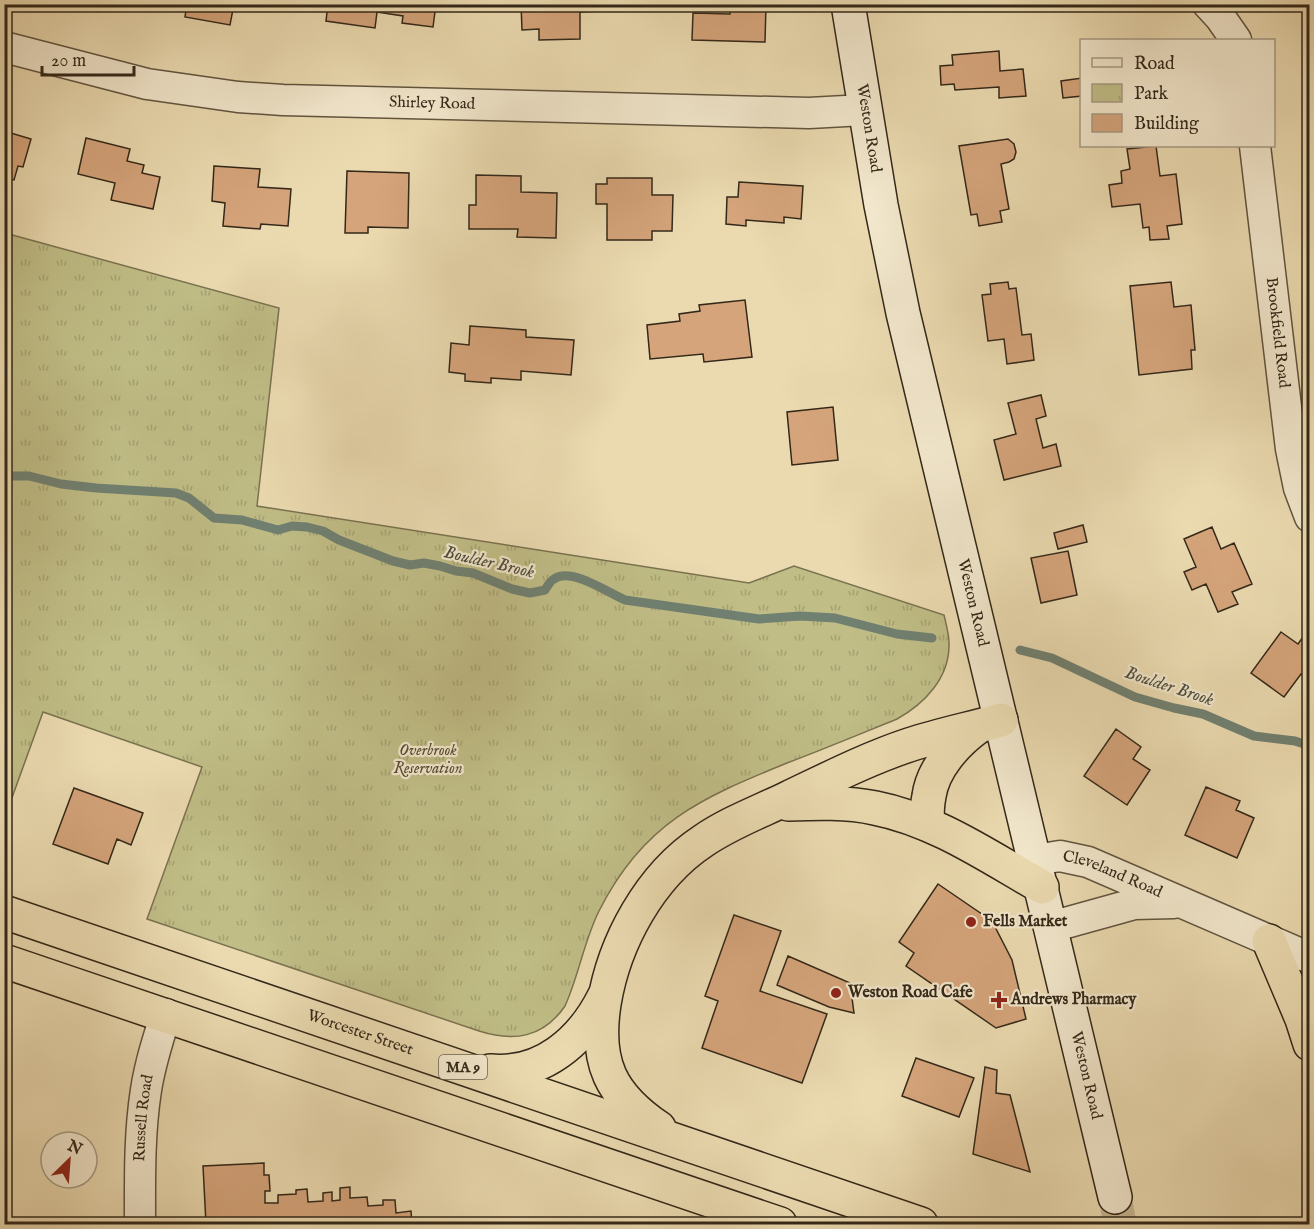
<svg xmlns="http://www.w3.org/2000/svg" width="1314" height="1229" viewBox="0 0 1314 1229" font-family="'IM FELL English',serif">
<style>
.park{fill:url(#park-tufts);stroke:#7a7250;stroke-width:1.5}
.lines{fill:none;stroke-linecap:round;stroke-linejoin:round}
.stream{stroke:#708071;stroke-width:9}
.building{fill:#d5a47b;stroke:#332819;stroke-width:1.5}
.secondary-tunnel{stroke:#c6b692;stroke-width:33;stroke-dasharray:33 16;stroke-linecap:butt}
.street-casing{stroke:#61543f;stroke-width:33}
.secondary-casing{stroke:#332819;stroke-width:36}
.highway-casing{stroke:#332819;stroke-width:36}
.street{stroke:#f2e7cc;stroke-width:30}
.secondary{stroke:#f2e7cc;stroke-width:33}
.highway{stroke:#ebdab0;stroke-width:33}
.poi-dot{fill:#8f2418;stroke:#f2e7cc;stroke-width:2}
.labels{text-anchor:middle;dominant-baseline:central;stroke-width:4.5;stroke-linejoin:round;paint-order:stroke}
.shield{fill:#f2e7cc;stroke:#6c614f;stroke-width:1.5}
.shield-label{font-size:15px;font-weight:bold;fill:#332819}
.street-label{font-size:16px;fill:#332819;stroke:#f2e7cc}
.park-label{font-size:16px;font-style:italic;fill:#564d34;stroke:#f2e7cc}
.poi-label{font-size:16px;font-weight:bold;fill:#332819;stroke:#f2e7cc;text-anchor:start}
.water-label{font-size:18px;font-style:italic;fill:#4c4d3e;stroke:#f2e7cc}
</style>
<defs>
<pattern id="park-tufts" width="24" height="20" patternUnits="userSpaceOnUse" patternTransform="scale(1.5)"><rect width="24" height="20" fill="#c0bd86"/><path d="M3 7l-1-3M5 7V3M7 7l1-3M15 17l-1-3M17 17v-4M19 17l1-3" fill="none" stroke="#a5a273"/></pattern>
</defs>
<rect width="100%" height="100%" fill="#ebdab0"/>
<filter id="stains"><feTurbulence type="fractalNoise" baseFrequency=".00333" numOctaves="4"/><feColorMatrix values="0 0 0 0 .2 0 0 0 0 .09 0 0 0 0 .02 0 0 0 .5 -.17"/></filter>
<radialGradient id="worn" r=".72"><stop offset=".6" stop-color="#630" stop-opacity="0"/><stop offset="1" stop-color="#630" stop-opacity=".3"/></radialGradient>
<path class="park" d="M 5,233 L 279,308 L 257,506 L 749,583 L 794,566 L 944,615 C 946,624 949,634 949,643 C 950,678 924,704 897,719 C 860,734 824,749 787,763 C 701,798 643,823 599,911 C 584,941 579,975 565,1006 C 543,1038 514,1042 479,1031 L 147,919 L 202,767 L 43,712 L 5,817 Z"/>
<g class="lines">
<path class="stream" d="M 4,476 L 29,476 L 61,484 L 96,488 L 176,493 L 189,498 L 214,518 L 242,520 L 278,530 L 292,526 L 307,527 L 323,531 L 339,540 L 393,561 L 410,565 L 424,563 L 440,566 L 456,571 L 473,573 L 512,589 L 530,593 L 545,590 C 547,587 550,581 554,579 C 571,567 607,592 625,600 L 759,619 L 800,616 L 835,618 L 897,634 L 932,638
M 1020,650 L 1052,658 L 1135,697 L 1174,708 L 1203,714 L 1254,736 L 1295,741 L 1310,746"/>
</g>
<path class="building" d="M 187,4 L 234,4 L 230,25 L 185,17 Z
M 239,4 L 273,4 L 272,11 Z
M 328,4 L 436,4 L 433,27 L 402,23 L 403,16 L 377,12 L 375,28 L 326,21 Z
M 521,4 L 602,4 L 602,11 L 580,12 L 580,39 L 539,40 L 539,29 L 522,30 Z
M 731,4 L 766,4 L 765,42 L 692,40 L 693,13 L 730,14 Z
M 999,51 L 1000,71 L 1023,69 L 1026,96 L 999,98 L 999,87 L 955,90 L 954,84 L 941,85 L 940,66 L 953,65 L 952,55 Z
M 1082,78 L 1082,96 L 1063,98 L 1061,81 Z
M 4,131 L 31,139 L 23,167 L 18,166 L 14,180 L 4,178 Z
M 86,138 L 130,149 L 127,161 L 144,165 L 142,173 L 160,177 L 153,209 L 111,200 L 115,183 L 78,174 Z
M 1008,139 L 1014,144 L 1016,152 L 1014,159 L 1009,162 L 1001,164 L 1009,209 L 1000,211 L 1002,222 L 979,226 L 977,214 L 971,215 L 959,146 Z
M 1156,146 L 1160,176 L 1176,174 L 1182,224 L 1167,226 L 1169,239 L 1150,240 L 1149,227 L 1143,228 L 1140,204 L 1112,207 L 1109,185 L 1122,183 L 1121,171 L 1130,169 L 1127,149 Z
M 214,166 L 260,169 L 258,187 L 291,189 L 288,226 L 261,224 L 260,229 L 223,226 L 225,203 L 212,201 Z
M 347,171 L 409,173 L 408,228 L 368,227 L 368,233 L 345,233 Z
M 476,175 L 521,176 L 521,192 L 557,193 L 556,238 L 517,237 L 518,229 L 469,229 L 469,205 L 476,205 Z
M 607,178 L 652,178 L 652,195 L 673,195 L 672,231 L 652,231 L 652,240 L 607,240 L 607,204 L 596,204 L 596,184 L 607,184 Z
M 739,182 L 803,186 L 801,219 L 784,217 L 784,223 L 746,220 L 746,226 L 726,224 L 727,197 L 738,197 Z
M 1008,282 L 1009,289 L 1016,288 L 1022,335 L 1031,334 L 1034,360 L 1007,364 L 1004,339 L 988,341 L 982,295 L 991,294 L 990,284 Z
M 1171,282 L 1174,307 L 1191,305 L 1195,350 L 1191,350 L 1192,369 L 1139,375 L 1130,286 Z
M 745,300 L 752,357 L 704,362 L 703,354 L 650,359 L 647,325 L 680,321 L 679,314 L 700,311 L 699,305 Z
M 470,326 L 526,330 L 526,337 L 574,340 L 571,375 L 521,371 L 521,380 L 491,378 L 491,383 L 465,381 L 465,374 L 449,372 L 451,343 L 469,345 Z
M 1041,395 L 1046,416 L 1036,419 L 1043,448 L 1056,444 L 1061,466 L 1004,480 L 994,440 L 1016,434 L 1008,403 Z
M 833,407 L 838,460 L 792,465 L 787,412 Z
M 1083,525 L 1087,542 L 1058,549 L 1054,533 Z
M 1212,527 L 1221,549 L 1234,543 L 1252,584 L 1232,592 L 1238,604 L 1218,612 L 1206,584 L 1192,590 L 1184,572 L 1196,567 L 1184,539 Z
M 1068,551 L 1077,595 L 1041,603 L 1031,558 Z
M 1281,632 L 1298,644 L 1306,633 L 1310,636 L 1310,680 L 1301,674 L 1284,697 L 1251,673 Z
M 1116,729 L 1141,747 L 1133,759 L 1150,770 L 1127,805 L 1084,776 Z
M 1206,787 L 1240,801 L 1236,810 L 1254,818 L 1237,858 L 1185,835 Z
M 74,788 L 143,813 L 131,845 L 117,839 L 108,864 L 53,844 Z
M 938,884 L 992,921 L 1012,960 L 1026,1019 L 996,1028 L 906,966 L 914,953 L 899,942 Z
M 734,915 L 781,931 L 760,991 L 827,1014 L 802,1083 L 702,1048 L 718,1001 L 705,996 Z
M 788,956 L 850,983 L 854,1013 L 829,1007 L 777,985 Z
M 916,1058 L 974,1078 L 959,1117 L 902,1096 Z
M 985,1067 L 997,1070 L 996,1093 L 1010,1095 L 1030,1172 L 973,1154 Z
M 264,1163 L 264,1175 L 269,1175 L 270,1191 L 265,1191 L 265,1203 L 278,1203 L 278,1195 L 296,1194 L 296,1190 L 307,1189 L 308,1202 L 323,1201 L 323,1193 L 332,1192 L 332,1201 L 340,1200 L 340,1188 L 350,1187 L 350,1198 L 367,1197 L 368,1206 L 383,1205 L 383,1200 L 395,1200 L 396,1213 L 411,1211 L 412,1224 L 206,1224 L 203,1166 Z
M 627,1219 L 640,1224 L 625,1224 Z"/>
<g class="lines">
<path class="secondary-tunnel" d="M 1115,1197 L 1120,1224"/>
<defs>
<g id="street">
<path d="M 1208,4 L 1220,17 L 1236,40"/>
<path id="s1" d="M 4,47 L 147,84 L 238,97 L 283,100 L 809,113 L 864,110"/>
<path id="s2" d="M 1255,146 L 1291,449 L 1299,488 L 1310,517"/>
<path id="s3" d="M 1035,860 L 1060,856 L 1088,862 L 1310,958"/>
<path d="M 1051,927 L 1134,904 L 1174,903"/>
<path id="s4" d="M 140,1224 C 140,1180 139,1135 146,1090 C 150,1064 158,1039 166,1014"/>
</g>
<g id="secondary">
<path id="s5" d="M 848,4 L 881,205 L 903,313 L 1115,1197"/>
</g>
<g id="highway">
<path d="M 788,804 C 817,803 846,802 875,808 C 936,820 989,857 1042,887"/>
<path d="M 927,824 C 927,815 927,805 929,796 C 933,768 956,743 978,727"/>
<path id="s6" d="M 4,912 L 921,1224"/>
<path d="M 1269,941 L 1302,1019 L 1310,1044"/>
<path d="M 4,961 L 780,1224"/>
<path d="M 490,1071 C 542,1076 582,1041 604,997"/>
<path d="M 659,1128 C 610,1095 595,1062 604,1004 C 614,942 650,876 703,841 C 729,823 759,812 788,798 C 828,779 867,759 909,745 C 939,735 970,729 1001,720"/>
</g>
</defs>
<use href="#street" class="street-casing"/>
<use href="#secondary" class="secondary-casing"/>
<use href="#highway" class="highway-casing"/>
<use href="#street" class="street"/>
<use href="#secondary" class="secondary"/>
<use href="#highway" class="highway"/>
</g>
<g class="poi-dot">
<circle cx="971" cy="922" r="6"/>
<circle cx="836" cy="993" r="6"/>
<path d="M996 991h6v6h6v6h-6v6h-6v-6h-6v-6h6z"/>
</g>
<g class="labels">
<rect class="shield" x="439" y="1055" width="48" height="24" rx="4.5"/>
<g class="shield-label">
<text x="463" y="1067">MA 9</text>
</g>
<g class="street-label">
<text stroke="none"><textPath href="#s1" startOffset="434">Shirley Road</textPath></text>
<text stroke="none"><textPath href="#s5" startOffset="126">Weston Road</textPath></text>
<text stroke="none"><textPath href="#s2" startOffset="188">Brookfield Road</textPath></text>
<text stroke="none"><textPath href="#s5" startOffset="612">Weston Road</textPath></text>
<text stroke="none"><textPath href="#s3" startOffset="81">Cleveland Road</textPath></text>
<text stroke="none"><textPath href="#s6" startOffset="376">Worcester Street</textPath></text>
<text stroke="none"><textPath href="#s5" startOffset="1098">Weston Road</textPath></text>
<text stroke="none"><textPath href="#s4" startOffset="106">Russell Road</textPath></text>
</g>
<g class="park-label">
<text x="428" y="751">Overbrook<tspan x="428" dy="18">Reservation</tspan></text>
</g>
<g class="poi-label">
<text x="983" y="922">Fells Market</text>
<text x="848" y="993">Weston Road Cafe</text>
<text x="1011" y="1000">Andrews Pharmacy</text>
</g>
<g class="water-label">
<text transform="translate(489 563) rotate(13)">Boulder Brook</text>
<text transform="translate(1169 687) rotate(18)">Boulder Brook</text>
</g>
</g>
<rect width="1314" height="1229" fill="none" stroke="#ebdab0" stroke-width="24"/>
<rect x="6" y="6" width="1302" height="1217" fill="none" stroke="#332819" stroke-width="3"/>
<rect x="12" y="12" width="1290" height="1205" fill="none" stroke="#332819" stroke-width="1.5"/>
<rect x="1080" y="39" width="195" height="108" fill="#f2e7cc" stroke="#a69b84" stroke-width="1.5"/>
<rect x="1092" y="58" width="30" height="9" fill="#f2e7cc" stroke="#a69b84" stroke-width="1.5"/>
<text x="1134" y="69" font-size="18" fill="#332819">Road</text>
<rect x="1092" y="84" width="30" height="18" fill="url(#park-tufts)" stroke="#a69b84" stroke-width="1.5"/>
<text x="1134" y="99" font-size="18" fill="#332819">Park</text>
<rect x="1092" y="114" width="30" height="18" fill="#d5a47b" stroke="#a69b84" stroke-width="1.5"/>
<text x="1134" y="129" font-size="18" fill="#332819">Building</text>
<g transform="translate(69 1160) rotate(25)"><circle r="28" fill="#f2e7cc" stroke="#a69b84" stroke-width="1.5"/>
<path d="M0-4.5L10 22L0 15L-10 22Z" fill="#8f2418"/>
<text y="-9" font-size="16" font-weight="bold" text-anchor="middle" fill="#332819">N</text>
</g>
<path d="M42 66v9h92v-9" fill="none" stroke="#332819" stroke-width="3"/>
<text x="51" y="66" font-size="18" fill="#332819" stroke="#f2e7cc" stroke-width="4.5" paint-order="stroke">20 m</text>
<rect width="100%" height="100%" filter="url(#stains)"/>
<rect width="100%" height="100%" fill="url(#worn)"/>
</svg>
